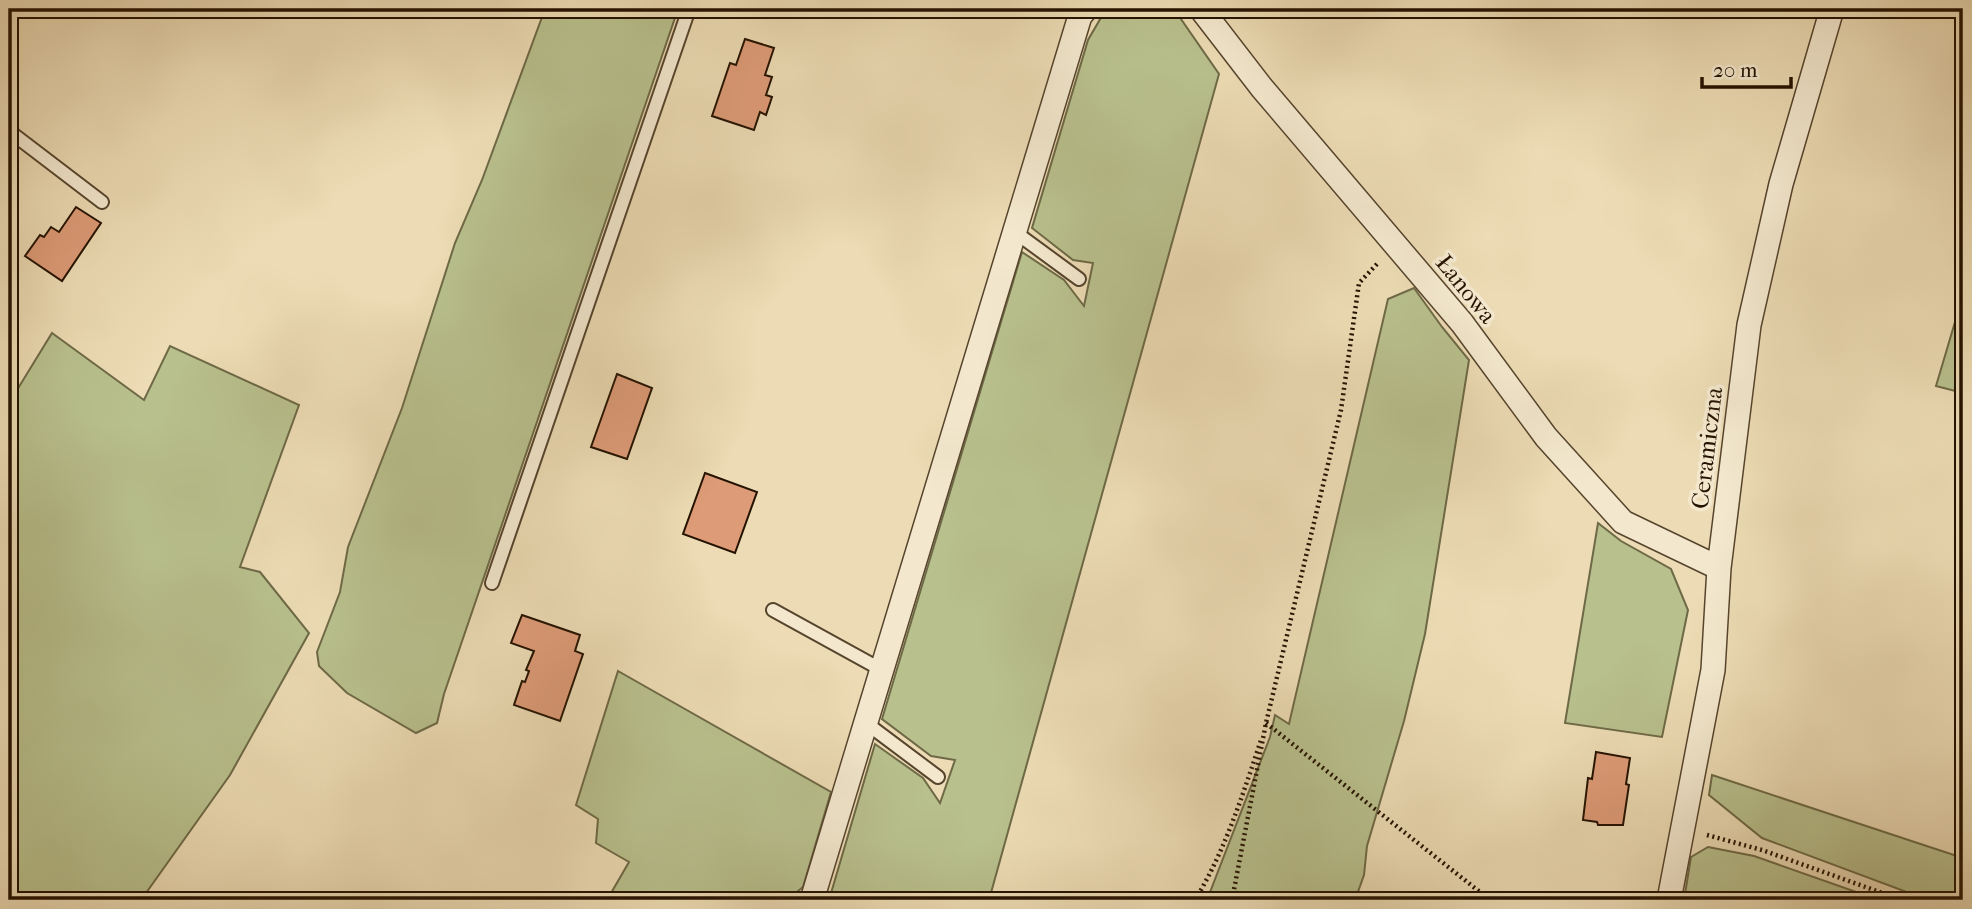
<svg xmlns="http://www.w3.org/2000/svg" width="1972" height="909" viewBox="0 0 1972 909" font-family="'IM FELL French Canon',serif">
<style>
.green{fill:#b8c08d;stroke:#6e6946;stroke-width:2}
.building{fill:#dd9b77;stroke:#241200;stroke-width:2}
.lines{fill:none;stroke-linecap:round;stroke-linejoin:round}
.lane-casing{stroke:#56442d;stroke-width:16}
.street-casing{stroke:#56442d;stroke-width:26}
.path{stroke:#241200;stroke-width:4.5;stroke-dasharray:2 3.5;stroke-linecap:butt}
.lane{stroke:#f3e8ce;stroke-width:12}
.street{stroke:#f3e8ce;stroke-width:23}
.labels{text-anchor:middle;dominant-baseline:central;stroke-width:7;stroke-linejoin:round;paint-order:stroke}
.street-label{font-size:24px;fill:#241200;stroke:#f3e8ce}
</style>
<rect width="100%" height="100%" fill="#ecdbb4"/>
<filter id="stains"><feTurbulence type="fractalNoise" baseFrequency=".00286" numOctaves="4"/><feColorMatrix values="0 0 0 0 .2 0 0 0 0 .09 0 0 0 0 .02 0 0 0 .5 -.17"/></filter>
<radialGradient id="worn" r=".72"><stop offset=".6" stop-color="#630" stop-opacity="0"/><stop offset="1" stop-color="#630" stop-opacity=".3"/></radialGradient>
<path class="green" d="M 545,9 L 678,9 L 444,694 L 437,723 L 416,733 L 347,693 L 319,666 L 317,652 L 340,592 L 348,547 L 402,408 L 455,243 L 482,180 Z
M 1106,9 L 1174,9 L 1219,74 L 989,900 L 829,900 L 875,744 L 923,778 L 940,803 L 955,760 L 931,756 L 882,719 L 1022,252 L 1064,280 L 1084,306 L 1093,263 L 1073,260 L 1032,228 L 1088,40 Z
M 1414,288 L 1442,327 L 1469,360 L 1425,634 L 1404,721 L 1367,846 L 1364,875 L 1355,900 L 1207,900 L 1270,737 L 1275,715 L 1289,724 L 1388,299 Z
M 1963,295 L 1963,393 L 1936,386 Z
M 52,333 L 144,400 L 170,346 L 299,405 L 240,567 L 260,572 L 309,633 L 230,775 L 141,900 L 9,900 L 9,403 Z
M 1598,523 L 1621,541 L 1671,569 L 1688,610 L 1662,737 L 1565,723 Z
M 618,671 L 831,792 L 803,887 L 787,900 L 607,900 L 629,862 L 596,843 L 598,819 L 576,805 Z
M 1712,775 L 1963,858 L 1963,900 L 1928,900 L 1762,838 L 1709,795 Z
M 1708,847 L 1754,856 L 1879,900 L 1684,900 L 1691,857 Z"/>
<path class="building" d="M 745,39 L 774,48 L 765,75 L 772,77 L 766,95 L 772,97 L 766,115 L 760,112 L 754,130 L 712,116 L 730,63 L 736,65 Z
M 76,207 L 101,223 L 62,281 L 25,256 L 40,235 L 44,237 L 51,227 L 59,232 Z
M 617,374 L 652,388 L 627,459 L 591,447 Z
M 705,473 L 757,492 L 735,553 L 683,534 Z
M 522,615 L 580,635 L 575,651 L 583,654 L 560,721 L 514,705 L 522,681 L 525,682 L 529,671 L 526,670 L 534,651 L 511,643 Z
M 1596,752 L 1630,758 L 1626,784 L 1629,785 L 1623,825 L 1598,825 L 1597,822 L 1583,820 L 1588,778 L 1592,779 Z"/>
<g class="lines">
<defs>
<path id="lane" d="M 9,131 L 102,202
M 1015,232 L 1079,279
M 492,583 L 689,9
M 773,610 L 882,670
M 866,723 L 938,777"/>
<path id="street" d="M 1201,9 L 1262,88 L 1462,323 L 1546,437 L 1623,522 L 1719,568
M 812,900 L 1080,16 L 1086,9
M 1669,900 L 1713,670 L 1719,568 L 1749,325 L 1781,184 L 1832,9"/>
</defs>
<use href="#lane" class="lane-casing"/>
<use href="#street" class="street-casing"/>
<path class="path" d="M 1266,723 L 1490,900
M 1707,835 L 1762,850 L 1902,900
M 1195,900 C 1225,851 1243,794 1261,740
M 1232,900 L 1266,723 L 1341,410 L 1359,283 L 1377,264"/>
<use href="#lane" class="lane"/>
<use href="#street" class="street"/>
</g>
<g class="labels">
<g class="street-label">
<text transform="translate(1466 289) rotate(51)">Łanowa</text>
<text transform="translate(1707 448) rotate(-83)">Ceramiczna</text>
</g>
</g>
<rect width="1972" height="909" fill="none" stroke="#ecdbb4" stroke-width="35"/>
<rect x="10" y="10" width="1951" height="888" fill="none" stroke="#241200" stroke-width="3.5"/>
<rect x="18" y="18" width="1937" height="874" fill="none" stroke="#241200" stroke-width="2"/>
<path d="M1702 77v10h89v-10" fill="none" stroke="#241200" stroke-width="3.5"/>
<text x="1713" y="77" font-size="21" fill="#241200" stroke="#f3e8ce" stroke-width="5" paint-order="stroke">20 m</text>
<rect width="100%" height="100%" filter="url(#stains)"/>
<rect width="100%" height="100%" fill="url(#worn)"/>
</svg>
